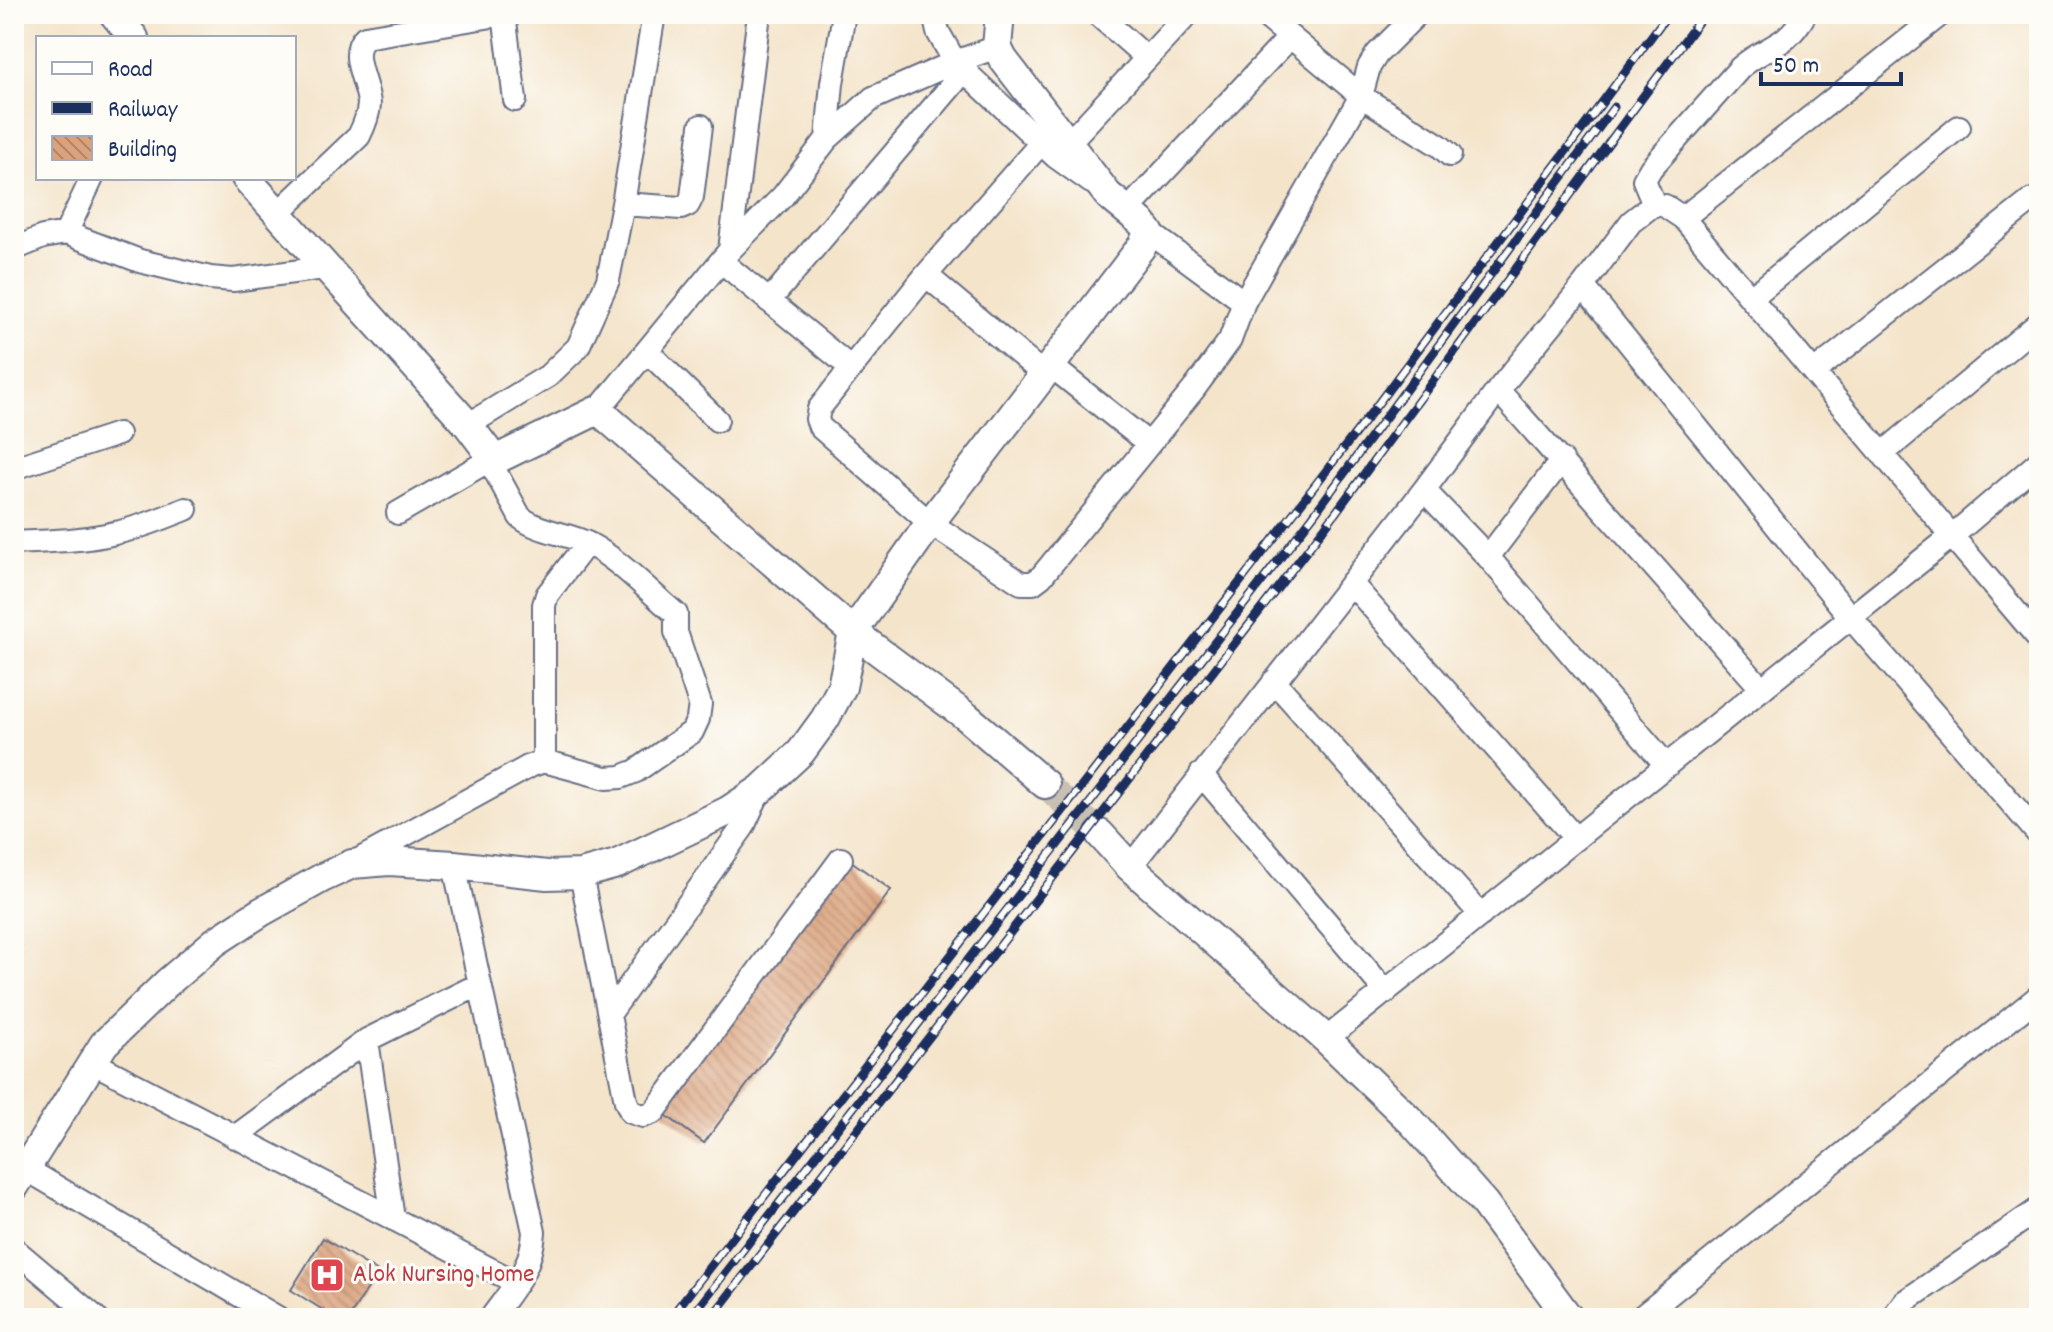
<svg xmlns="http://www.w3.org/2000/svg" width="2053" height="1332" viewBox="0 0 2053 1332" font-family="Dekko,sans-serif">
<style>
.building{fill:url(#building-back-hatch)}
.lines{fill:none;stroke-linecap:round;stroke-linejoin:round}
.tertiary-tunnel{stroke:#c9c0b4;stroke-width:28;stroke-dasharray:28 14;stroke-linecap:butt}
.minor-casing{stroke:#676e84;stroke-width:26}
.tertiary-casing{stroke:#676e84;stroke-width:32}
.minor{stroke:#fff;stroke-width:22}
.tertiary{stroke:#fff;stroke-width:28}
.rail-casing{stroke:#1b2f5e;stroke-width:9}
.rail{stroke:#fdfcf7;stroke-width:6;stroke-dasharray:18;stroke-linecap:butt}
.labels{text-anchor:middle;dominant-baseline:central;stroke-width:6;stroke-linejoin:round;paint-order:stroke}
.health-label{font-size:26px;fill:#be3a42;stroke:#fdfcf7;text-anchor:start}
</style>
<defs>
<pattern id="building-back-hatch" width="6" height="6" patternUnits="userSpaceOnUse" patternTransform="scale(2)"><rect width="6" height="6" fill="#dca27b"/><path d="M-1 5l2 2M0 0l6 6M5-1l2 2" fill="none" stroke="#b28468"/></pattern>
</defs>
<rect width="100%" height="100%" fill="#fdfcf7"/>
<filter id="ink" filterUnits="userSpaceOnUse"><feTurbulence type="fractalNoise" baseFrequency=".0125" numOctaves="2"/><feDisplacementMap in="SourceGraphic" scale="16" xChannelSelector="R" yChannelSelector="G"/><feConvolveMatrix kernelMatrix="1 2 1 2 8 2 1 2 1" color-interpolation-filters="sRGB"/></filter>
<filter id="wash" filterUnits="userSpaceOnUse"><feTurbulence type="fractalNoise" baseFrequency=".006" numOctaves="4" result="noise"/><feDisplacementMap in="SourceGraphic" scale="32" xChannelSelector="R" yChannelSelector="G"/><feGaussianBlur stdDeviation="1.8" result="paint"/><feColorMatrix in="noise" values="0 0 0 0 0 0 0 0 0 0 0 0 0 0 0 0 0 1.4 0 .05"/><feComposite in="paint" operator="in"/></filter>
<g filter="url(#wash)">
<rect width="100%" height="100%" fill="#f4e4ca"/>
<g id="blocks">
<path class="building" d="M 847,858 L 891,890 L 704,1143 L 660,1111 Z
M 323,1238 L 378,1272 L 349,1318 L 336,1318 L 291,1290 Z"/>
</g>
</g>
<g filter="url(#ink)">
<use href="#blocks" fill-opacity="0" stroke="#676e84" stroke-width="2"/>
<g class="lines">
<path class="tertiary-tunnel" d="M 1045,784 L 1100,834"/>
<defs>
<path id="minor" d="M 504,14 L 515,100
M 934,14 L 938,32 L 955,62 L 1056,157 L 1091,182
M 1097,14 L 1147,58
M 1263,14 L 1361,96 L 1440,146 L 1450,155
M 827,139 L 832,83 L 844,14
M 1041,143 L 926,275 L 851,368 L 819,409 L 817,419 L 820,427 L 930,523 L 1021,583 L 1033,583 L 1041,577 L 1194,389 L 1230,340 L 1244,302 L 1361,96 L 1369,67 L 1377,54 L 1417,14
M 1058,154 L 1188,14
M 92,178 L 66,233 L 140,261 L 210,278 L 233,280 L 324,268
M 623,204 L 681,208 L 688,205 L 692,197 L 701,126
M 1654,204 L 1644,180 L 1651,168 L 1740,68 C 1767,44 1785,50 1805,14
M 1127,211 L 1289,38
M 277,214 L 359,136 C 364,126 368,117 369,105 C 369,84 347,55 365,37 L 504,14
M 1683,218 L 1941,14
M 1149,232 L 1244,302
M 14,249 L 43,237 L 66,233
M 730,250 L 759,14
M 722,262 L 851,368
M 926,275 L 1042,373
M 1751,298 L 1959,127
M 769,301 L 964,71
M 647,351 L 717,420
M 1050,365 L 1149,444
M 1814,372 L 2032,200
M 1498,390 L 1762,689
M 598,410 L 730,250 L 783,196 L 827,139 L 873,98 L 955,62 L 997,47
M 468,425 L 548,376 L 578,347 L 608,280 L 623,204 L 654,14
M 1882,454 L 2039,323
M 14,468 L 118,434
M 1424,490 L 1488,557 L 1667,766
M 398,513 L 493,458
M 14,543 C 47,541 82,541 115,533 C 140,528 163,518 186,509
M 1488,557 L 1562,460
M 1351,583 L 1576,839
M 2039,639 L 1683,218 L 1665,206 L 1654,204 L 1631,222 L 1583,286 L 1851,618 L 2039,835
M 1274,681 L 1481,915
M 544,761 L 544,605 L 547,595 L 587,543
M 1201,774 L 1386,992
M 357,861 L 530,766 L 544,761 L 606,778 L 621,777 L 636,771 L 692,732 L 698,719 L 700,704 L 676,632 L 676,614 C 648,591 621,561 589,544 C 567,533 539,532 520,517 L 489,460
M 454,865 L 534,1232 C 532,1269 512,1289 491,1318
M 1130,867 L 1424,490 L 1498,390 L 1583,286
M 581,874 L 626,1101 L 631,1112 L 643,1116 L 654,1112 L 841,859
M 610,1013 L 743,827 L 760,790
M 1326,1039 L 1952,536 L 2039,462
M 367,1040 L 393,1219
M 92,1062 L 517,1283
M 235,1137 L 367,1040 L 480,984
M 26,1169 L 278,1318
M 14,1249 L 96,1318
M 1640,1318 L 2039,996
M 1892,1318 L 1904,1302 L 2039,1209"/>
<path id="tertiary" d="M 114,14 L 134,38
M 246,178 L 468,425 L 493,458 L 499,458 L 598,410 L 853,632 L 967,717 L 1045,784
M 1100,834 L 1130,867 L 1326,1039 L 1413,1123 L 1484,1203 L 1569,1318
M 14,1187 L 104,1044 L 167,983 L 215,942 L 261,912 L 322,878 L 352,864 L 389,861 L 454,865 L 547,875 L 581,874 L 617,864 L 728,811 L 760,790 L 801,752 L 825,719 L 842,687 L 853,632 L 930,523 L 1142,246 L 1149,232 L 1141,222 L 1108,195 L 1003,59 L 997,47 L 1000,14"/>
</defs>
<use href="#minor" class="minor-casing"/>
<use href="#tertiary" class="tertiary-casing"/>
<use href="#minor" class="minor"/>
<use href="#tertiary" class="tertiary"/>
<defs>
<path id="rail" d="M 670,1318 L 1371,413 L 1668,14
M 690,1318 L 1312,517 L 1614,107
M 711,1318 L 1325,527 L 1704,14"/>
</defs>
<use href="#rail" class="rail-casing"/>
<use href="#rail" class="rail"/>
</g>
</g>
<defs>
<symbol id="hospital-square" viewBox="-11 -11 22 22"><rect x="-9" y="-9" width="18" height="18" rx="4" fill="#e0444e" stroke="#fdfcf7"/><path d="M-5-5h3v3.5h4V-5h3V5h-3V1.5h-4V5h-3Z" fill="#fff"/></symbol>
</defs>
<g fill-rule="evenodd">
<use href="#hospital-square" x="307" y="1255" width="40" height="40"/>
</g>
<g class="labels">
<g class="health-label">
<text x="353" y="1275">Alok Nursing Home</text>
</g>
</g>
<rect width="2053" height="1332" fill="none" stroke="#fdfcf7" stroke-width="48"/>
<rect x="36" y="36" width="260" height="144" fill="#fdfcf7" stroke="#a3aaba" stroke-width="2"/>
<rect x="52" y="62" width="40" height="12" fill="#ffffff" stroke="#a3aaba" stroke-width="2"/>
<text x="108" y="76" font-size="24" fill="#1b2f5e">Road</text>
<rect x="52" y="102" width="40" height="12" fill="#1b2f5e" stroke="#a3aaba" stroke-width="2"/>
<text x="108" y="116" font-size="24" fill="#1b2f5e">Railway</text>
<rect x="52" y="136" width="40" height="24" fill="url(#building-back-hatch)" stroke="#a3aaba" stroke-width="2"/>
<text x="108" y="156" font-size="24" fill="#1b2f5e">Building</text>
<path d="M1761 72v12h140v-12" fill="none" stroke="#1b2f5e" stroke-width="4"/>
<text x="1773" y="72" font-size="24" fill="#1b2f5e" stroke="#fdfcf7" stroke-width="6" paint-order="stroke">50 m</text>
</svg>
